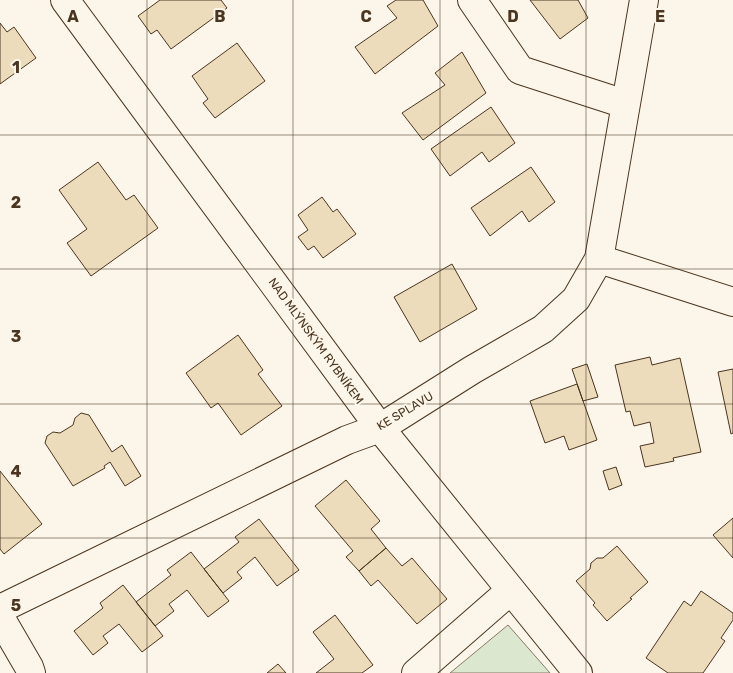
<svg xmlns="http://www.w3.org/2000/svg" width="733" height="673" viewBox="0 0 733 673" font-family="Rubik,sans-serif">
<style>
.green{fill:#dce7d0;stroke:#887966}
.building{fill:#ecdcbc;stroke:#4a3520}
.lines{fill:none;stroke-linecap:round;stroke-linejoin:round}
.minor-casing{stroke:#4a3520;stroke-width:30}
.minor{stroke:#fbf6e9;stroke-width:28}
.grid{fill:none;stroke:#4a3520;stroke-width:1;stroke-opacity:0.55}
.labels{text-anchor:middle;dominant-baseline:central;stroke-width:4;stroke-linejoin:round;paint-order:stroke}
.street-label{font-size:12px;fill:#4a3520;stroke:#fbf6e9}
.grid-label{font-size:16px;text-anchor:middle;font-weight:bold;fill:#4a3520;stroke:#fbf6e9;stroke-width:4;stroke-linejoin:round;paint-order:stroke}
</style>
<rect width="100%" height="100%" fill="#fbf6e9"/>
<path class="green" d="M 508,625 L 550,673 L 450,673 Z"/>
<path class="building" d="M 160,0 L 221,0 L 227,8 L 171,49 L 157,30 L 151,34 L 138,16 Z
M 396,0 L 423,0 L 438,26 L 375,74 L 355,47 L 397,18 L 387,6 Z
M 530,0 L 578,0 L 588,18 L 560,39 Z
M 0,23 L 7,32 L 14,27 L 36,58 L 0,84 Z
M 237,43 L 265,81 L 215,118 L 203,103 L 208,99 L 192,76 Z
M 462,52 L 486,93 L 423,140 L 402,113 L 445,85 L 435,73 Z
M 491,107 L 515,143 L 489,162 L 482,152 L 450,176 L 431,149 Z
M 98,162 L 126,200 L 134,195 L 158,228 L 91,276 L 67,243 L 87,229 L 59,190 Z
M 531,167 L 555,202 L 529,222 L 522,211 L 490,236 L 471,208 Z
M 322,197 L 333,212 L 337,209 L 356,234 L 323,258 L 314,246 L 308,250 L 298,237 L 308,230 L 298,215 Z
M 452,264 L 477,309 L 420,342 L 394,297 Z
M 238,335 L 263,370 L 258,374 L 282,406 L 241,435 L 218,403 L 211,408 L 186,373 Z
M 650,357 L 652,365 L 680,358 L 701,452 L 673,458 L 674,461 L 645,467 L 640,446 L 654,443 L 650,422 L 634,426 L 630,411 L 626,412 L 615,365 Z
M 587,364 L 598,397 L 583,401 L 572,369 Z
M 733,369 L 733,433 L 731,434 L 718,372 Z
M 577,384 L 597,440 L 569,450 L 564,436 L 545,443 L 530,401 Z
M 81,413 L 89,415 L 112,452 L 122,445 L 141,476 L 125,486 L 110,462 L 104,466 L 105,468 L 73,486 L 45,443 L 47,436 L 53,432 L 60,433 L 73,425 L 75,418 Z
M 616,467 L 622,485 L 609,490 L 603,471 Z
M 0,471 L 42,524 L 4,554 L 0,549 Z
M 346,480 L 380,521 L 371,529 L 386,548 L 359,571 L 346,557 L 353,551 L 315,506 Z
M 733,518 L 733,558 L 713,535 Z
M 259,519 L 299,570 L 277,586 L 255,557 L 237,572 L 242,578 L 223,593 L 204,569 L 239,542 L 235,537 Z
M 617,546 L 648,582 L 630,598 L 632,599 L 607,621 L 593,605 L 595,603 L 576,581 L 590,569 L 591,563 L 597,558 L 603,558 Z
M 386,548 L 402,566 L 412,558 L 447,599 L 417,624 L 378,580 L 371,586 L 359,571 Z
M 191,552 L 229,601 L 208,617 L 187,590 L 169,604 L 174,611 L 155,626 L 136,602 L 171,575 L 167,570 Z
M 123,585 L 163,636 L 142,652 L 119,624 L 103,636 L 108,643 L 93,655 L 74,631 L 103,608 L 100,603 Z
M 701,591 L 733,613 L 733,620 L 721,638 L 725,641 L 703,673 L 668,673 L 646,658 L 684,601 L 691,606 Z
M 335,615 L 373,665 L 362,673 L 316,673 L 334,659 L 313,632 Z
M 278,664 L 286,673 L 267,673 Z"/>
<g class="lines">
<defs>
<path id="minor" d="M 65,0 L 380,428 L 578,673
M 472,0 L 520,70 L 625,104
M 599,259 L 644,0
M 0,609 L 347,440 L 380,428 L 472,370 L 543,329 L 576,299 L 599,259 L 733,302
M 0,617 L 29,667 L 31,673
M 416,673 L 511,590"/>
</defs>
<use href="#minor" class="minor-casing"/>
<use href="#minor" class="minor"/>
</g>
<path class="grid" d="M 147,0 L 147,673M 293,0 L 293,673M 440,0 L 440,673M 586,0 L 586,673M 0,135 L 733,135M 0,269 L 733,269M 0,404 L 733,404M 0,538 L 733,538"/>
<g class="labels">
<g class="street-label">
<text transform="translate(316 341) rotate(54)">NAD MLÝNSKÝM RYBNÍKEM</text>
<text transform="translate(405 411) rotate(-31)">KE SPLAVU</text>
</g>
</g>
<g class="grid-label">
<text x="73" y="22">A</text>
<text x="220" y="22">B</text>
<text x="366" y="22">C</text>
<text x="513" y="22">D</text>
<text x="660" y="22">E</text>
<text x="16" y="73">1</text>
<text x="16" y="208">2</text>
<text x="16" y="342">3</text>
<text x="16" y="477">4</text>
<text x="16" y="611">5</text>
</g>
</svg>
